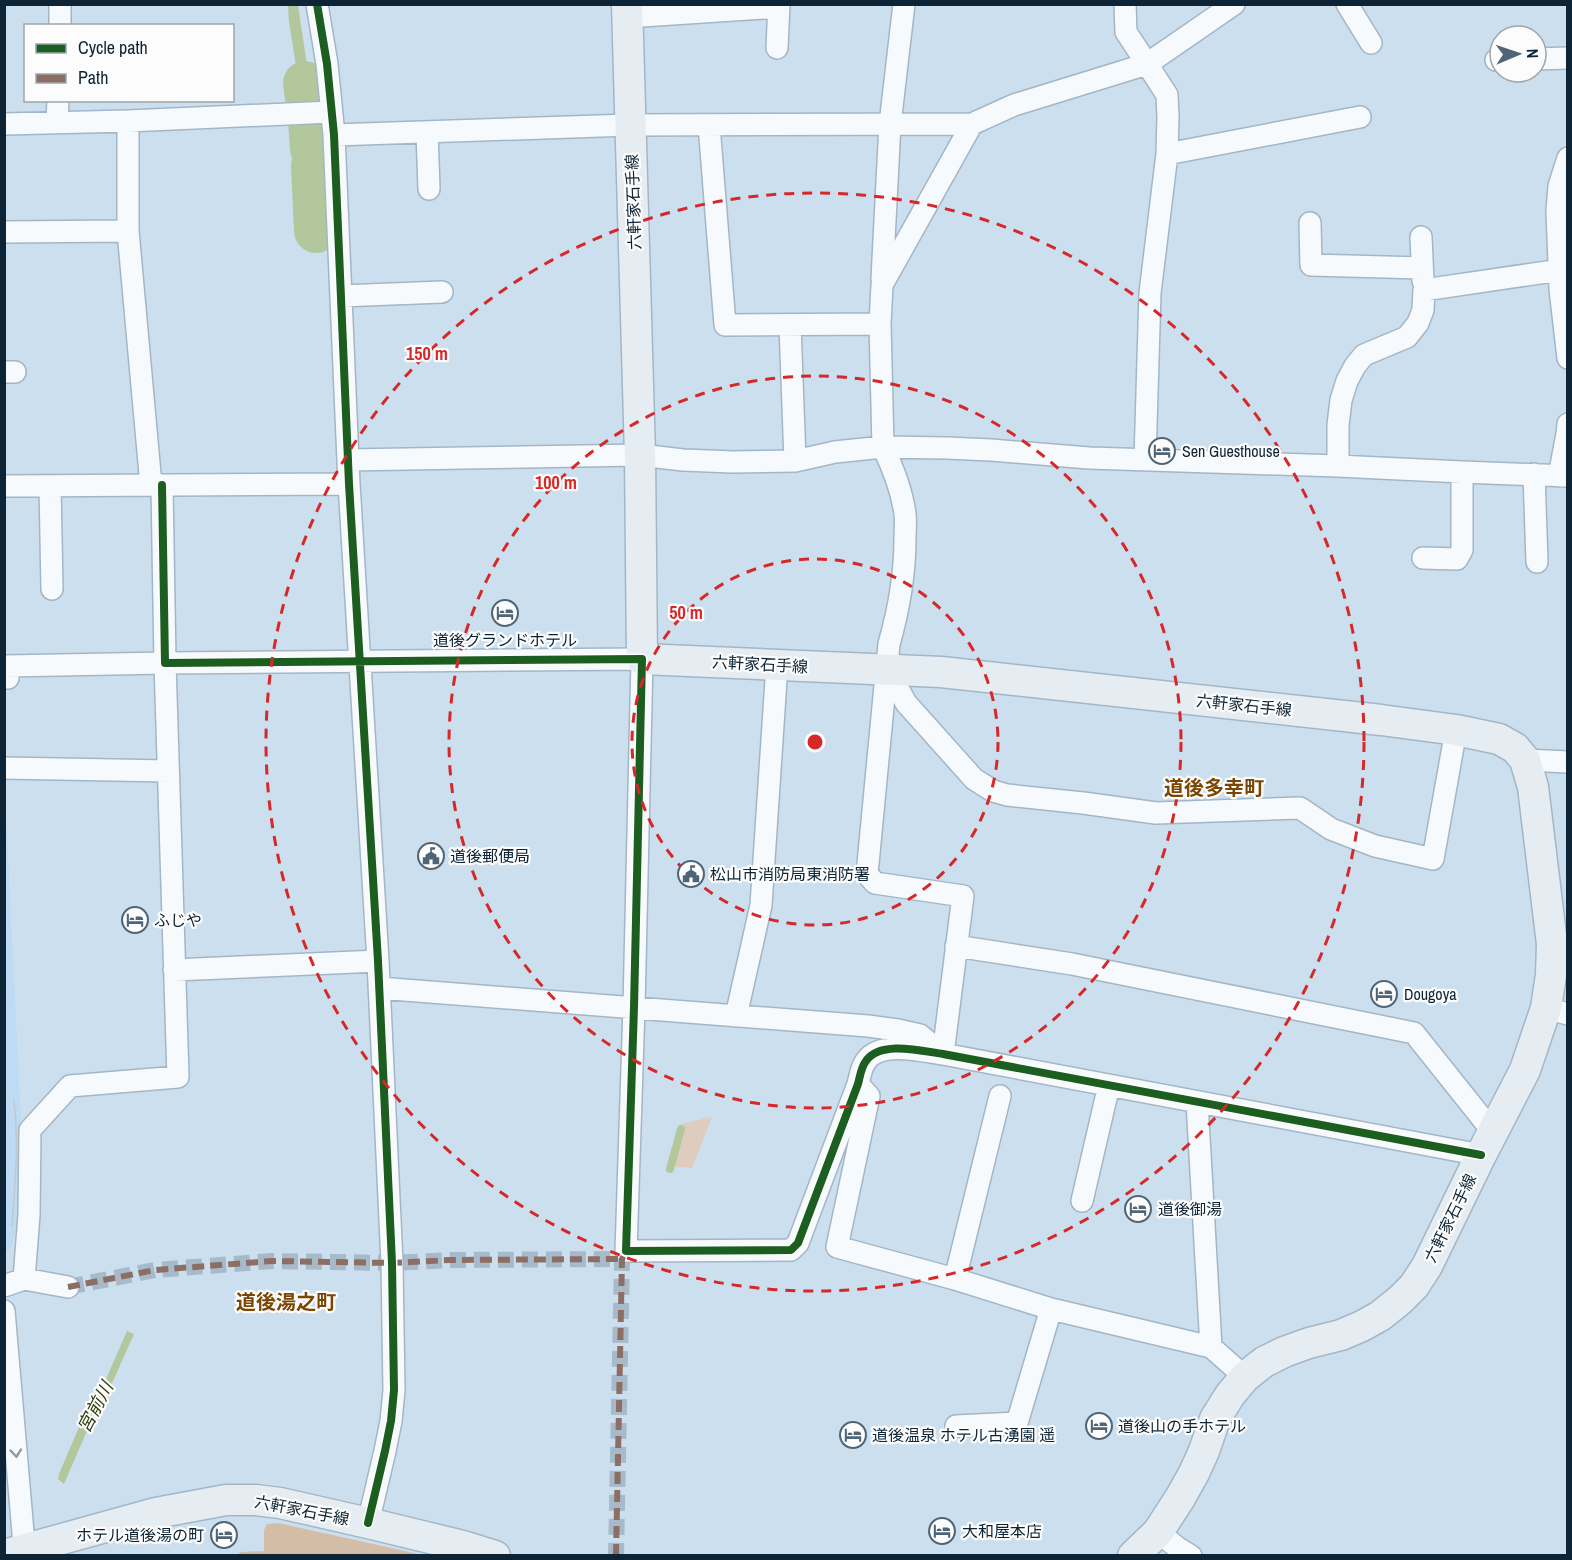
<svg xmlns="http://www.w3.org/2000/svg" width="1572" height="1560" viewBox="0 0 1572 1560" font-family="'Archivo Narrow','Noto Sans JP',sans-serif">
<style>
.built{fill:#bedbf3}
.green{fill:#decdbe}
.forest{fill:#d3bda7}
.water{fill:#b2c89c}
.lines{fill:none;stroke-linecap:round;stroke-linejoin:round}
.stream{stroke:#b2c89c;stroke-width:8}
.river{stroke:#b2c89c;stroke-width:44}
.pedestrian-tunnel{stroke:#a6baca;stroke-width:16;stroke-dasharray:16 8;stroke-linecap:butt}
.minor-casing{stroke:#a3b6c6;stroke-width:24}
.secondary-casing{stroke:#a3b6c6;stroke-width:33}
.minor{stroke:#f7fafd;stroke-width:21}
.secondary{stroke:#e6edf2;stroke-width:30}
.tram{stroke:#c2c7cc;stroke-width:1.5}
.quiet{stroke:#8d6e63;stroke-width:6;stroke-dasharray:12 6;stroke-linecap:butt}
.cycleway-casing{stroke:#fcfcfc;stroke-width:11}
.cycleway{stroke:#1b5e20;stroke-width:8}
.oneway{stroke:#8d9aa3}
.ring{fill:none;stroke:#d62828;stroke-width:3;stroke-dasharray:10 8}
.labels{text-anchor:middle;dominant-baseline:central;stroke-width:4.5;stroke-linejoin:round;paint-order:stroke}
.street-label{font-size:16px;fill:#0c2435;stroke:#fcfcfc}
.poi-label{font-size:16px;fill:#0c2435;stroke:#fcfcfc;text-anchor:start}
.water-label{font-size:18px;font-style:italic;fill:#313f0b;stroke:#fcfcfc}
.quarter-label{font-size:20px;font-weight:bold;fill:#7a4603;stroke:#fcfcfc}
.centre{fill:#d62828;stroke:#fcfcfc;stroke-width:3}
.ring-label{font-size:18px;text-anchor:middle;font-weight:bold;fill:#d62828;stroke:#fcfcfc;stroke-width:4.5;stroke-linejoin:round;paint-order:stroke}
</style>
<rect width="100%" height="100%" fill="#ccdfef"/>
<path class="built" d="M 4,815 L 6,815 L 21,1121 L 20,1170 L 17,1226 L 12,1245 L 5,1253 Z"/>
<path class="green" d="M 712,1117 L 692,1168 L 668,1166 L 680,1124 Z"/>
<path class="forest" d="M 278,1523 L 423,1555 L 236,1555 L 241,1552 L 264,1551 L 264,1530 L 267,1524 Z"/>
<path class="water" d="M 288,5 L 298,5 L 307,65 L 296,66 L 289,22 Z
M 127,1331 L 134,1334 L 101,1408 L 93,1417 L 64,1484 L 58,1479 L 59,1474 L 85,1413 L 96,1402 Z"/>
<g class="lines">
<path class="stream" d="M 670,1169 L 681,1129"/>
<path class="river" d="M 305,83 L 308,105
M 310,119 L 312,149
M 313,166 L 316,231"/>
<path class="pedestrian-tunnel" d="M 68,1287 L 155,1270 L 272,1261 L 392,1263 L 450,1260 L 622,1259 L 616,1556"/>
<defs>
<path id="minor" d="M 317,4 L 327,64 L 334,135 L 349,484 L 378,961 L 392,1263 L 394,1390 L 391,1421 L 385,1451 L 368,1523
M 1347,4 L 1371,43
M 627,17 L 779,7
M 60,26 L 60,4
M 777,48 L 779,4
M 1536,59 L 1568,58
M 1496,60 L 1500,60
M 128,121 L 128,231 L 151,485
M 57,123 L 58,100
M 4,124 L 128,121 L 331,112
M 972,124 L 882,285 L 880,324 L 883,447 L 947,448 L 991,450 L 1089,458 L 1338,466 L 1462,472 L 1568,476
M 709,125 L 725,325 L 880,324
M 427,132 L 429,189
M 334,135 L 630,125 L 972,124 L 1014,105 L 1147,64 L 1126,32 L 1125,4
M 1167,154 L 1360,117
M 1568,158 L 1559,186 L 1557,211 L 1560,289 L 1568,358
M 1310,223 L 1311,265 L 1422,268
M 4,232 L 128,231
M 1421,237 L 1423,281
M 882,279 L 890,124 L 904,4
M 341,296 L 442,292
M 790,325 L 795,461
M 4,372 L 15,372
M 1145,459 L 1150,293 L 1167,154 L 1168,117 L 1167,95 L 1147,64 L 1234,4
M 348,460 L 640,455 L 683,460 L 733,462 L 795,461 L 835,452 L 883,447 C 893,468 902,491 905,514 C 906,522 905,530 905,538 C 905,574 899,609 889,644 L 867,874 L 875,883 L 963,896 L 943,1054
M 1338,466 L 1338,425 L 1341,400 L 1347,381 L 1355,366 L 1364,355 L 1407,337 L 1418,323 L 1423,310 L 1424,290 L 1560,270
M 1534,474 L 1537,562
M 1559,476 L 1567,434 L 1568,424
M 162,485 L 165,663 L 642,659 L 634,1007 L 626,1251 L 791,1250 L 798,1243 L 858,1084 C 860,1077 861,1067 866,1061 C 880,1040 922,1051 943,1054 L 1481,1155
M 4,486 L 349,484
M 50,486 L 52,589
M 1423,558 L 1457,559 L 1462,550 L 1462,472
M 888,670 L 906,703 L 974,779 L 993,791 L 1007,795 L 1083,803 L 1156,813 L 1300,808 L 1331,829 L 1375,846 L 1433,859 L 1456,730
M 4,678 L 8,678 L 6,666 L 165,663 L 178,1077 L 70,1086 L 30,1130 L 29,1215 L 24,1279
M 1525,760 L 1568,762
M 4,768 L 168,771
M 956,946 L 1072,964 L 1414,1033 L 1493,1132
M 174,970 L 378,961
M 379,988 L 868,1026 L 898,1030 L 920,1035 L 943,1054
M 1546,1008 L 1568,1014
M 736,1016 L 761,905 L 777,665
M 858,1084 L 869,1096 L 837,1247 L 955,1279 L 1051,1309 L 1211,1347 L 1245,1377
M 1197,1102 L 1211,1347
M 1082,1201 L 1109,1085
M 955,1279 L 1000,1096
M 4,1286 L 24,1279 L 68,1287
M 4,1311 L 25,1556
M 956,1426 L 1017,1423 L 1051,1309
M 1158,1532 L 1178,1548 L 1191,1556"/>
<path id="secondary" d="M 627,4 L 640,455 L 642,659 L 941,672 L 1381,720 L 1456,730 L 1499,739 L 1515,748 L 1525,760 L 1533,787 L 1552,944 L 1551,975 L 1546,1008 L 1525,1070 L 1481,1155 L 1427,1266 L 1414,1286 L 1400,1300 L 1380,1316 L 1362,1326 L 1341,1335 L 1309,1343 L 1284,1352 L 1264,1362 L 1245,1377 L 1230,1395 L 1215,1419 L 1204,1451 L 1194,1473 L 1180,1498 L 1158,1532 L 1133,1556
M 4,1555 L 156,1513 L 226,1500 L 256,1500 L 280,1503 L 368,1523 L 463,1546 L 495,1556"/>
</defs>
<use href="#minor" class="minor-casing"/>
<use href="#secondary" class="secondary-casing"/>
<use href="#minor" class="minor"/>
<use href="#secondary" class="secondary"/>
<path class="tram" d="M 12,1226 C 15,1184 19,1143 14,1101"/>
<path class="quiet" d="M 68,1287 L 155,1270 L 272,1261 L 392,1263 L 450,1260 L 622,1259
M 616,1556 L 622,1259 L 625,1253"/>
<defs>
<path id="cycleway" d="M 317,4 L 327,64 L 334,135 L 349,484 L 378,961 L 392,1263 L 394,1390 L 391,1421 L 385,1451 L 368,1523
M 162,485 L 165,663 L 642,659 L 634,1007 L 626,1251 L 791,1250 L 798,1243 L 858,1084 C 860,1077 861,1067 866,1061 C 880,1040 922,1051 943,1054 L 1481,1155"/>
</defs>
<use href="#cycleway" class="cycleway-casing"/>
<use href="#cycleway" class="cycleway"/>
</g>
<defs><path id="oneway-chevron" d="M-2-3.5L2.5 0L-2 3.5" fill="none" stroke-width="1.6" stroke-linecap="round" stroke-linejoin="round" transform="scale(1.5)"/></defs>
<use class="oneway" href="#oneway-chevron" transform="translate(16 1453) rotate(85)"/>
<g class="ring">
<circle cx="815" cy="742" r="183"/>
<circle cx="815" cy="742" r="366"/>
<circle cx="815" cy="742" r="549"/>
</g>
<defs>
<symbol id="hotel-ring" viewBox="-11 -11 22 22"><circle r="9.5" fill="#fcfcfc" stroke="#4f6576" stroke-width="1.5"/><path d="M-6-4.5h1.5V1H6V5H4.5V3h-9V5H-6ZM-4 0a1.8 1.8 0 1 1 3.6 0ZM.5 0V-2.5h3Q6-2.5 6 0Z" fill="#4f6576"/></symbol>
<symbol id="civic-ring" viewBox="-11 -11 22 22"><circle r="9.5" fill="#fcfcfc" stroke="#4f6576" stroke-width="1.5"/><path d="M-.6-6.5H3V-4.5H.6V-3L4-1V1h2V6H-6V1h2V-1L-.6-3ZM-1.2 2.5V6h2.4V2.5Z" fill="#4f6576"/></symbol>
</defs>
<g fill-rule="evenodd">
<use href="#hotel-ring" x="1147" y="436" width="30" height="30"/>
<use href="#hotel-ring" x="490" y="598" width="30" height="30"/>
<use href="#civic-ring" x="416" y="841" width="30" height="30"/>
<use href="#civic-ring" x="676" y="859" width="30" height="30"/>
<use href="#hotel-ring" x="120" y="905" width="30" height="30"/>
<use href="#hotel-ring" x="1369" y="979" width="30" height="30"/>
<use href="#hotel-ring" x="1123" y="1194" width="30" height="30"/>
<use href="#hotel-ring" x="1084" y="1411" width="30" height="30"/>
<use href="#hotel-ring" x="838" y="1420" width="30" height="30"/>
<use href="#hotel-ring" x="927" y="1516" width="30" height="30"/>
<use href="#hotel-ring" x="209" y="1520" width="30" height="30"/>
</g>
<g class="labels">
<g class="street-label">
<text transform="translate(633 202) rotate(-92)">六軒家石手線</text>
<text transform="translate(760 664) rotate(3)">六軒家石手線</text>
<text transform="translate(1244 705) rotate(6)">六軒家石手線</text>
<text transform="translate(1450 1218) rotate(-64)">六軒家石手線</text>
<text transform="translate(302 1510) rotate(11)">六軒家石手線</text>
</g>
<g class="poi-label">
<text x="1182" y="451">Sen Guesthouse</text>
<text x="505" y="640" text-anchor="middle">道後グランドホテル</text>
<text x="450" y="856">道後郵便局</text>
<text x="710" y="874">松山市消防局東消防署</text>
<text x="154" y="920">ふじや</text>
<text x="1404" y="994">Dougoya</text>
<text x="1158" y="1209">道後御湯</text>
<text x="1118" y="1426">道後山の手ホテル</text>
<text x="872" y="1435">道後温泉 ホテル古湧園 遥</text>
<text x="962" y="1531">大和屋本店</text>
<text x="204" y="1535" text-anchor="end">ホテル道後湯の町</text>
</g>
<g class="water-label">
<text transform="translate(95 1407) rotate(-62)">宮前川</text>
</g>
<g class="quarter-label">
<text x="1214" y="787">道後多幸町</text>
<text x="286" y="1301">道後湯之町</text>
</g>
</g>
<circle cx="815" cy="742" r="9" class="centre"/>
<g class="ring-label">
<text x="427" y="360">150 m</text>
<text x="556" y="489">100 m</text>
<text x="686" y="619">50 m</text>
</g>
<rect width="1572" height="1560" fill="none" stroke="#0c2435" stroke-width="12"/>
<rect x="24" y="24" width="210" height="78" fill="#fcfcfc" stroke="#9ca6ac" stroke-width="1.5"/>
<rect x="36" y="44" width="30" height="9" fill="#1b5e20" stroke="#9ca6ac" stroke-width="1.5"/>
<text x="78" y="54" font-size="18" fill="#0c2435">Cycle path</text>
<rect x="36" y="74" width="30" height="9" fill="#8d6e63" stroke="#9ca6ac" stroke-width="1.5"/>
<text x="78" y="84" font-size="18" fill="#0c2435">Path</text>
<g transform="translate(1518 54) rotate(88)"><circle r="28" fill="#fcfcfc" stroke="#9ca6ac" stroke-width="1.5"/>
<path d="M0-4.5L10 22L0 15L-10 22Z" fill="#4f6576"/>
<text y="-9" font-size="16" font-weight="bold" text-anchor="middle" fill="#0c2435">N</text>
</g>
</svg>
